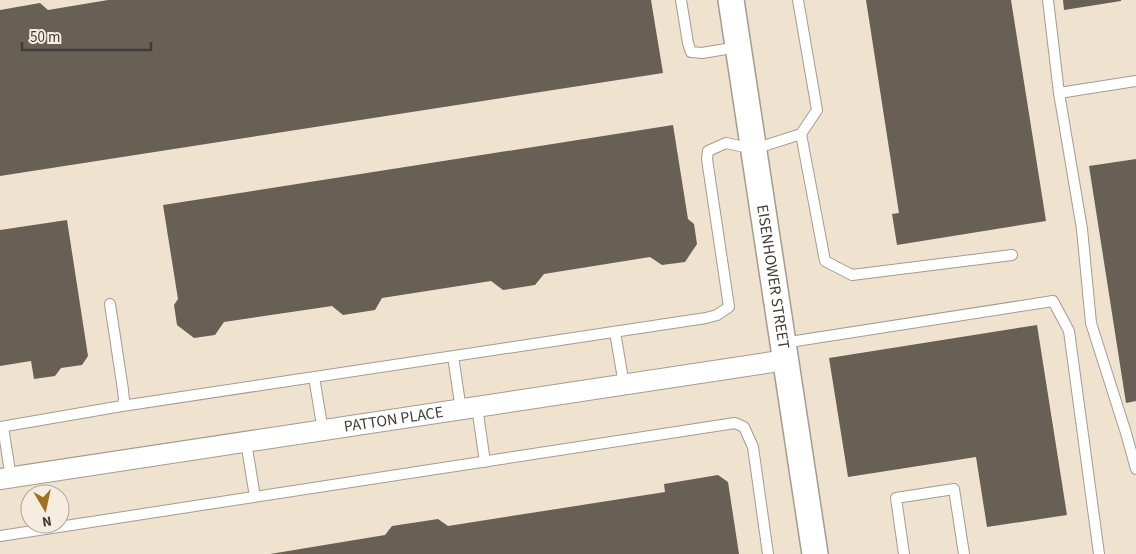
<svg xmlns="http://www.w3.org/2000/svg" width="1136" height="554" viewBox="0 0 1136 554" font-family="'Source Sans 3',sans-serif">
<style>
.built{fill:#efe2ce;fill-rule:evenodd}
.building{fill:#686055}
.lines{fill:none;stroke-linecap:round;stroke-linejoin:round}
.service-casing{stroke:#a59c90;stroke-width:12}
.minor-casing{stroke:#a59c90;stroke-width:22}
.tertiary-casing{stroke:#a59c90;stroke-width:28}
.service{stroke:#fff;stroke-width:10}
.minor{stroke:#fff;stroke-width:20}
.tertiary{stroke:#fff;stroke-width:25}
.labels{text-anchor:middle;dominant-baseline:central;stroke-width:5;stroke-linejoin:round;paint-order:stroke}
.street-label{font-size:16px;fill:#403c37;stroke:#f6ecdf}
</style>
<rect width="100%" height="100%" fill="#f6ecdf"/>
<path class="built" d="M 0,0 L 1136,0 L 1136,554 L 0,554 ZM 30,494 L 60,494 L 60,524 L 30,524 Z"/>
<path class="building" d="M 108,0 L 651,0 L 663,73 L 0,176 L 0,10 L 40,3 L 48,10 Z
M 866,0 L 1011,0 L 1046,221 L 897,245 L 892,214 L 899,213 Z
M 1063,0 L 1121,0 L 1121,1 L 1064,10 Z
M 673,125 L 688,219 L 694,224 L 697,244 L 685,262 L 662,265 L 650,257 L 544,274 L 535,285 L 503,290 L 491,281 L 382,298 L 375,310 L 343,315 L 332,306 L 224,322 L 215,335 L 194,338 L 177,325 L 174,305 L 178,299 L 163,205 Z
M 1136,159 L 1136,401 L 1126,403 L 1089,166 Z
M 67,220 L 88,356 L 82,365 L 61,368 L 55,376 L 34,379 L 31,361 L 0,366 L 0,230 Z
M 1037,325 L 1067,515 L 987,527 L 976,457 L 848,477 L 829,358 Z
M 718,475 L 728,482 L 739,554 L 270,554 L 385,535 L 392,526 L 438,519 L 448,526 L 665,492 L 664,484 Z"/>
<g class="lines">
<defs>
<path id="service" d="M 681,0 L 688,43 L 691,52 L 702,53 L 738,47
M 1048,0 L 1059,93
M 1136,81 L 1059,93 L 1082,229 L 1091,323 L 1126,433 L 1136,469
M 801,134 L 825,261 L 852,275 L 1012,255
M 615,332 L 624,385
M 783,343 L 1053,301 L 1069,331 L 1099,554
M 453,356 L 461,410
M 314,377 L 323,431
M 122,406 L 706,318 L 717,315 L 729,307 L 707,159 L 708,151 L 726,143 L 754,149 L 801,134 L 817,110 L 798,0
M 477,407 L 485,462
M 0,427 L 122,406 L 124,400 L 123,390 L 110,304
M 3,427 L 11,478
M 246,442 L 255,497
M 0,536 L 735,423 L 744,427 L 753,447 L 768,554
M 904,554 L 896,498 L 954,489 L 964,554"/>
<g id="minor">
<path id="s1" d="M 0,479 L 786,360"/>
</g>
<g id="tertiary">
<path id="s2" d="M 731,0 L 815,554"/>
</g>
</defs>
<use href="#service" class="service-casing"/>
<use href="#minor" class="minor-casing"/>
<use href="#tertiary" class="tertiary-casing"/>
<use href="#service" class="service"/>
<use href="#minor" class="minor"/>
<use href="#tertiary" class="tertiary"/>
</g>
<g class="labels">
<g class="street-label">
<text stroke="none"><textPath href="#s2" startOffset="280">EISENHOWER STREET</textPath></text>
<text stroke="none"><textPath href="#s1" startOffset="398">PATTON PLACE</textPath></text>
</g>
</g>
<g transform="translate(45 509) rotate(171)"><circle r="24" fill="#f6ecdf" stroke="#ada69c"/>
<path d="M0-4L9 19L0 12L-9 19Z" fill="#a07123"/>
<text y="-8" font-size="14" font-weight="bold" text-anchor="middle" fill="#403c37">N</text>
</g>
<path d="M22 42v8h129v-8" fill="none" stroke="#403c37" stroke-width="2.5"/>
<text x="30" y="42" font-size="15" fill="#403c37" stroke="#f6ecdf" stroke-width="4" paint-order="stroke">50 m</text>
</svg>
